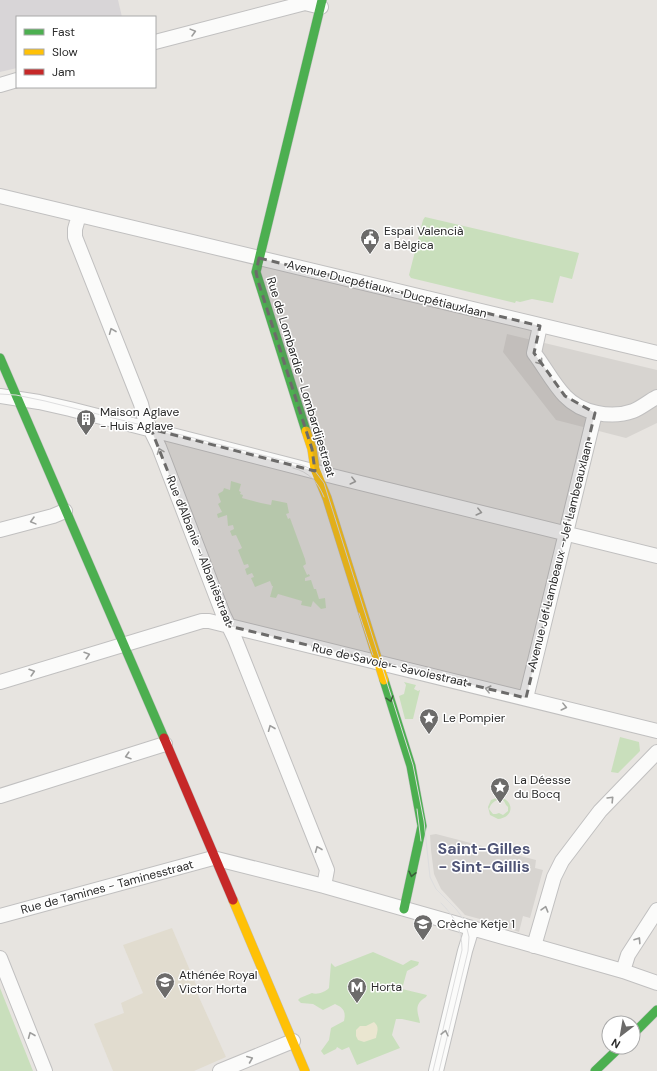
<svg xmlns="http://www.w3.org/2000/svg" width="657" height="1071" viewBox="0 0 657 1071" font-family="'DM Sans',sans-serif">
<style>
.industrial{fill:#d8d5d7}
.education{fill:#e1dccf}
.green{fill:#c9dfbc;fill-rule:evenodd}
.sand{fill:#eae6d0}
.plaza{fill:#d7d4d0}
.lines{fill:none;stroke-linecap:round;stroke-linejoin:round}
.street-casing{stroke:#c1c0c0;stroke-width:16}
.fast-casing{stroke:#c1c0c0;stroke-width:10}
.slow-casing{stroke:#c1c0c0;stroke-width:10}
.jam-casing{stroke:#c1c0c0;stroke-width:10}
.street{stroke:#fbfbfa;stroke-width:14}
.fast{stroke:#4caf50;stroke-width:9}
.slow{stroke:#ffc107;stroke-width:9}
.jam{stroke:#c62828;stroke-width:9}
.tram{stroke:#ddddde;stroke-width:1}
.oneway{stroke:#9d9d9c}
.oneway2{stroke:#385f39}
.marked{fill:#6c6b6a;fill-opacity:0.2;stroke:#6c6b6a;stroke-width:3;stroke-dasharray:8 5;stroke-linejoin:round}
.labels{text-anchor:middle;dominant-baseline:central;stroke-width:3;stroke-linejoin:round;paint-order:stroke}
.poi-label{font-size:12px;fill:#2a2a2a;stroke:#fff;text-anchor:start}
.street-label{font-size:12px;fill:#2a2a2a;stroke:#fff}
.district-label{font-size:16px;font-weight:bold;fill:#4f5476;stroke:#fff}
</style>
<rect width="100%" height="100%" fill="#e7e4e0"/>
<path class="industrial" d="M 0,0 L 118,0 L 122,17 L 17,17 L 17,68 L 0,72 Z"/>
<path class="education" d="M 172,928 L 200,994 L 198,995 L 226,1057 L 194,1071 L 113,1071 L 94,1024 L 124,1013 L 121,1003 L 143,993 L 123,945 Z"/>
<path class="green" d="M 425,217 L 579,253 L 572,279 L 560,276 L 553,303 L 532,299 L 520,302 L 516,301 L 515,303 L 411,278 L 409,275 L 423,220 Z
M 231,481 L 241,484 L 239,491 L 241,492 L 240,494 L 243,495 L 242,498 L 261,503 L 271,505 L 272,500 L 287,503 L 289,513 L 286,514 L 288,519 L 290,518 L 305,559 L 306,564 L 303,566 L 307,575 L 309,574 L 310,576 L 305,578 L 305,581 L 311,580 L 314,589 L 316,589 L 319,599 L 325,598 L 326,608 L 321,609 L 313,601 L 311,607 L 301,605 L 302,601 L 278,594 L 276,598 L 270,597 L 273,586 L 272,586 L 270,581 L 255,587 L 251,578 L 254,577 L 252,573 L 247,575 L 245,569 L 249,567 L 248,564 L 244,565 L 238,550 L 242,548 L 236,535 L 232,536 L 230,531 L 234,529 L 233,525 L 228,526 L 227,515 L 218,518 L 217,514 L 222,512 L 218,504 L 221,502 L 218,494 L 223,491 L 224,488 L 230,490 Z
M 404,682 L 416,685 L 414,689 L 418,691 L 420,690 L 413,719 L 405,719 L 399,696 L 404,694 L 406,685 Z
M 620,737 L 639,742 L 640,751 L 618,773 L 611,772 Z
M 499,797 C 515,800 514,818 498,819 L 490,815 L 488,807 L 491,800 ZM 501,799 L 504,801 L 506,805 L 508,807 L 508,811 L 503,815 L 499,813 L 496,814 L 493,814 L 489,809 C 491,803 495,800 501,799 Z
M 373,952 L 403,965 L 411,960 L 419,962 L 418,965 L 407,971 L 402,989 L 427,995 L 426,997 C 413,1005 418,1012 420,1023 L 402,1019 L 396,1019 L 392,1035 L 400,1048 L 357,1065 L 349,1047 L 342,1050 L 337,1047 L 336,1049 L 324,1055 L 321,1051 L 329,1040 L 331,1028 L 344,1021 C 346,1012 344,1008 335,1004 L 323,1010 L 313,1004 L 301,1003 L 298,1000 L 300,998 L 312,993 C 317,995 325,992 329,988 L 331,963 L 335,967 Z
M 0,988 L 33,1071 L 0,1071 Z"/>
<path class="sand" d="M 374,1022 C 380,1027 377,1032 376,1038 L 364,1042 L 358,1040 L 356,1036 L 356,1030 L 360,1026 L 366,1026 Z"/>
<path class="plaza" d="M 507,334 L 657,370 L 657,423 L 626,438 L 556,420 L 503,352 Z
M 436,834 L 536,860 L 535,868 L 543,870 L 530,918 L 523,916 L 519,932 L 508,928 L 506,926 L 465,915 L 441,889 L 434,874 L 431,850 L 430,835 Z"/>
<g class="lines">
<defs>
<path id="street" d="M 155,42 L 305,3 L 321,7
M 0,85 L 17,80
M 0,196 L 657,353
M 79,215 L 75,229 L 75,237 L 141,404 L 144,416 L 159,447 L 223,614 L 235,639 L 327,870 L 324,886
M 540,326 L 534,353 C 544,366 554,385 565,396 C 581,413 611,419 633,411 C 641,408 649,401 657,397
M 0,396 L 39,402 L 70,409 L 336,477 L 657,556
M 0,530 L 53,516 L 65,511
M 0,682 L 202,621 L 209,621 L 657,731
M 526,698 L 595,413
M 0,796 L 165,744
M 0,916 L 213,858 L 324,886 L 623,971 L 657,983
M 534,946 L 554,877 L 562,861 L 600,811 L 657,752
M 0,958 L 45,1071
M 623,971 L 628,955 L 657,910
M 220,1071 L 293,1041
M 436,1071 L 465,951 L 472,928"/>
<path id="fast" d="M 0,358 L 164,738
M 306,431 L 256,272 L 322,0
M 384,680 L 411,766 L 422,826 L 404,909
M 633,1034 L 657,1010
M 595,1071 L 620,1047"/>
<path id="slow" d="M 306,431 L 312,449 L 315,469 L 327,498 L 384,680
M 233,900 L 305,1071"/>
<path id="jam" d="M 164,738 L 233,900"/>
</defs>
<use href="#street" class="street-casing"/>
<use href="#fast" class="fast-casing"/>
<use href="#slow" class="slow-casing"/>
<use href="#jam" class="jam-casing"/>
<use href="#street" class="street"/>
<use href="#fast" class="fast"/>
<use href="#slow" class="slow"/>
<use href="#jam" class="jam"/>
<path class="tram" d="M 0,394 L 16,395 L 45,401 L 302,465 L 315,471 L 324,483 L 413,765 L 424,821 L 430,877 L 436,889 L 456,909 L 465,921 L 469,937 L 468,951 L 439,1071
M 293,468 C 309,472 318,482 324,497
M 359,613 L 373,655
M 417,809 L 421,841
M 433,1071 L 462,950 C 462,930 455,917 441,903"/>
</g>
<defs><path id="oneway-chevron" d="M-2-3.5L2.5 0L-2 3.5" fill="none" stroke-width="1.6" stroke-linecap="round" stroke-linejoin="round"/></defs>
<g class="oneway">
<use href="#oneway-chevron" transform="translate(193 32) rotate(-15)"/>
<use href="#oneway-chevron" transform="translate(112 331) rotate(-112)"/>
<use href="#oneway-chevron" transform="translate(540 362) rotate(54)"/>
<use href="#oneway-chevron" transform="translate(160 451) rotate(-111)"/>
<use href="#oneway-chevron" transform="translate(353 481) rotate(14)"/>
<use href="#oneway-chevron" transform="translate(479 512) rotate(14)"/>
<use href="#oneway-chevron" transform="translate(33 521) rotate(165)"/>
<use href="#oneway-chevron" transform="translate(87 655) rotate(-17)"/>
<use href="#oneway-chevron" transform="translate(32 672) rotate(-17)"/>
<use href="#oneway-chevron" transform="translate(488 689) rotate(-166)"/>
<use href="#oneway-chevron" transform="translate(564 707) rotate(14)"/>
<use href="#oneway-chevron" transform="translate(271 728) rotate(-112)"/>
<use href="#oneway-chevron" transform="translate(128 756) rotate(163)"/>
<use href="#oneway-chevron" transform="translate(611 799) rotate(-46)"/>
<use href="#oneway-chevron" transform="translate(318 849) rotate(-112)"/>
<use href="#oneway-chevron" transform="translate(545 909) rotate(-74)"/>
<use href="#oneway-chevron" transform="translate(638 940) rotate(-57)"/>
<use href="#oneway-chevron" transform="translate(445 1033) rotate(-77)"/>
<use href="#oneway-chevron" transform="translate(31 1035) rotate(-112)"/>
<use href="#oneway-chevron" transform="translate(250 1059) rotate(-22)"/>
</g>
<g class="oneway2">
<use href="#oneway-chevron" transform="translate(390 699) rotate(72)"/>
<use href="#oneway-chevron" transform="translate(412 874) rotate(103)"/>
</g>
<path class="marked" d="M 259,258 L 540,326 L 534,353 L 565,396 L 595,413 L 526,698 L 229,626 L 151,429 L 315,471 L 312,449 L 258,281 L 256,272 Z"/>
<defs>
<symbol id="civic-pin" viewBox="-11 -11 22 30"><path d="M0 17L-7.5 6A9.5 9.5 0 1 1 7.5 6Z" fill="#6c6b6a" stroke="#fff"/><path d="M-.6-6.5H3V-4.5H.6V-3L4-1V1h2V6H-6V1h2V-1L-.6-3ZM-1.2 2.5V6h2.4V2.5Z" fill="#fff"/></symbol>
<symbol id="building-pin" viewBox="-11 -11 22 30"><path d="M0 17L-7.5 6A9.5 9.5 0 1 1 7.5 6Z" fill="#6c6b6a" stroke="#fff"/><path d="M-4-6H4V6H1V3H-1V6H-4ZM-2.5-4.3h1.7v1.8h-1.7ZM.8-4.3h1.7v1.8H.8ZM-2.5-1h1.7V.8h-1.7ZM.8-1h1.7V.8H.8Z" fill="#fff"/></symbol>
<symbol id="sight-pin" viewBox="-11 -11 22 30"><path d="M0 17L-7.5 6A9.5 9.5 0 1 1 7.5 6Z" fill="#6c6b6a" stroke="#fff"/><path d="M0-6L1.8-2.2L6-1.7L2.9 1.2L3.7 5.4L0 3.3L-3.7 5.4L-2.9 1.2L-6-1.7L-1.8-2.2Z" fill="#fff"/></symbol>
<symbol id="school-pin" viewBox="-11 -11 22 30"><path d="M0 17L-7.5 6A9.5 9.5 0 1 1 7.5 6Z" fill="#6c6b6a" stroke="#fff"/><path d="M0-5L7-2L0 1L-7-2ZM-4 1L0 2.5L4 1V4Q0 6-4 4Z" fill="#fff"/></symbol>
<symbol id="metro-pin" viewBox="-11 -11 22 30"><path d="M0 17L-7.5 6A9.5 9.5 0 1 1 7.5 6Z" fill="#6c6b6a" stroke="#fff"/><path d="M-5.5 5V-5H-3L0 0L3-5H5.5V5H3V-.5L0 4L-3-.5V5Z" fill="#fff"/></symbol>
</defs>
<g fill-rule="evenodd">
<use href="#civic-pin" x="359" y="227" width="22" height="30"/>
<use href="#building-pin" x="75" y="408" width="22" height="30"/>
<use href="#sight-pin" x="418" y="707" width="22" height="30"/>
<use href="#sight-pin" x="489" y="776" width="22" height="30"/>
<use href="#school-pin" x="412" y="913" width="22" height="30"/>
<use href="#school-pin" x="154" y="971" width="22" height="30"/>
<use href="#metro-pin" x="346" y="976" width="22" height="30"/>
</g>
<g class="labels">
<g class="poi-label">
<text x="384" y="231">Espai Valencià<tspan x="384" dy="14">a Bèlgica</tspan></text>
<text x="100" y="412">Maison Aglave<tspan x="100" dy="14">- Huis Aglave</tspan></text>
<text x="443" y="718">Le Pompier</text>
<text x="514" y="780">La Déesse<tspan x="514" dy="14">du Bocq</tspan></text>
<text x="437" y="924">Crèche Ketje 1</text>
<text x="179" y="975">Athénée Royal<tspan x="179" dy="14">Victor Horta</tspan></text>
<text x="371" y="987">Horta</text>
</g>
<g class="street-label">
<text transform="translate(387 289) rotate(14)">Avenue Ducpétiaux - Ducpétiauxlaan</text>
<text transform="translate(301 377) rotate(73)">Rue de Lombardie - Lombardijestraat</text>
<text transform="translate(200 551) rotate(68)">Rue d'Albanie - Albaniëstraat</text>
<text transform="translate(560 555) rotate(-76)">Avenue Jef Lambeaux - Jef Lambeauxlaan</text>
<text transform="translate(390 665) rotate(13)">Rue de Savoie - Savoiestraat</text>
<text transform="translate(107 887) rotate(-15)">Rue de Tamines - Taminesstraat</text>
</g>
<g class="district-label">
<text x="484" y="848">Saint-Gilles<tspan x="484" dy="18">- Sint-Gillis</tspan></text>
</g>
</g>
<rect x="16" y="16" width="140" height="72" fill="#ffffff" stroke="#aaaaaa"/>
<rect x="24" y="29" width="20" height="6" fill="#4caf50" stroke="#aaaaaa"/>
<text x="52" y="36" font-size="12" fill="#2a2a2a">Fast</text>
<rect x="24" y="49" width="20" height="6" fill="#ffc107" stroke="#aaaaaa"/>
<text x="52" y="56" font-size="12" fill="#2a2a2a">Slow</text>
<rect x="24" y="69" width="20" height="6" fill="#c62828" stroke="#aaaaaa"/>
<text x="52" y="76" font-size="12" fill="#2a2a2a">Jam</text>
<g transform="translate(621 1035) rotate(211)"><circle r="19" fill="#ffffff" stroke="#aaaaaa"/>
<path d="M0-3L7 15L0 10L-7 15Z" fill="#6c6b6a"/>
<text y="-6" font-size="11" font-weight="bold" text-anchor="middle" fill="#2a2a2a">N</text>
</g>
</svg>
